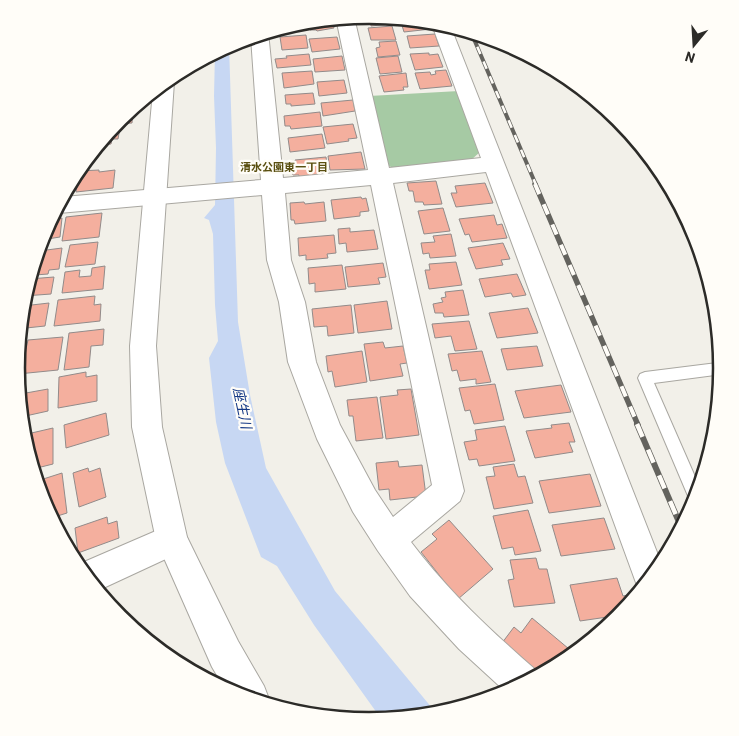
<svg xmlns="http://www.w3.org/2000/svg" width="739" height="736" viewBox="0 0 739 736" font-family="Barlow,'Noto Sans JP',sans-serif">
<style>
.green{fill:#a6caa4}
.water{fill:#c7d7f3}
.building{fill:#f4af9e;stroke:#928b8a}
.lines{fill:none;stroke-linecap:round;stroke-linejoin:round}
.service-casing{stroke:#a9a7a1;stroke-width:2}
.minor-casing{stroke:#a9a7a1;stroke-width:2}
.tertiary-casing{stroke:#a9a7a1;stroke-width:2}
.service{fill:#fff;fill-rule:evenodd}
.minor{fill:#fff;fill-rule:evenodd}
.tertiary{fill:#fff;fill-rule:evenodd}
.rail-far2-casing{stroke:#64635e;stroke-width:4}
.rail-far1-casing{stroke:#64635e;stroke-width:5.5}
.rail-casing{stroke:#64635e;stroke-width:6}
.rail-far2{stroke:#fffdf8;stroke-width:2.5;stroke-dasharray:8;stroke-linecap:butt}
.rail-far1{stroke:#fffdf8;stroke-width:4;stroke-dasharray:11;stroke-linecap:butt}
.rail{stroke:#fffdf8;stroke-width:4.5;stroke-dasharray:14;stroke-linecap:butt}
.labels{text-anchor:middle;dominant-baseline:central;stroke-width:4.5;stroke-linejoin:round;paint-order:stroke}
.far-neighbourhood-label{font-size:11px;font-weight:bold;fill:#5a4f10;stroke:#fffdf8}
.water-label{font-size:14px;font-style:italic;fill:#153986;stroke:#fffdf8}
.rim{fill:none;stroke:#2c2b28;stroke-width:2.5}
</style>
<rect width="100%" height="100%" fill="#f2f0e9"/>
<path class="green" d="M 459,91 L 480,152 L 471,160 L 393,168 L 385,164 L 369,96 Z"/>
<path class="water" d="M 229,45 L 238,322 L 250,395 L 266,468 L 335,591 L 437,714 L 382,720 L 314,625 L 277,566 L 261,557 L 225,463 L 216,422 L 209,358 L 218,341 L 215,305 L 213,234 L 209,220 L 204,218 L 215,205 L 216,148 L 214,96 L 215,52 Z"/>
<path class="building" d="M 366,15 L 388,17 L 390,24 L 371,26 L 371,23 L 362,23 L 360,17 Z
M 405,18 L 428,21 L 431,29 L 404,32 L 400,19 Z
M 332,19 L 334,28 L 317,31 L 316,30 L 310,30 L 308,21 Z
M 305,21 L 307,30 L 276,30 L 301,22 Z
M 392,26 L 396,40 L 371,40 L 368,28 Z
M 435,34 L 439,46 L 410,48 L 407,36 Z
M 306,35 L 308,48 L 282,50 L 280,37 Z
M 337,37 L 340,49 L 312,52 L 309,39 Z
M 396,41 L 400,55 L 378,57 L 376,48 L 380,47 L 379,42 Z
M 429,53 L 429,55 L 438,54 L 443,67 L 415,70 L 410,54 Z
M 309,54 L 311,65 L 277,68 L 275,59 L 287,58 L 286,56 Z
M 342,56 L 345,70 L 315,72 L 313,59 Z
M 398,56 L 402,72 L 380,74 L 376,58 Z
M 446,70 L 452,86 L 420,89 L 415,73 L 430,72 L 431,75 L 436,74 L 435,71 Z
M 312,71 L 314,84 L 284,88 L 282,73 Z
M 406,73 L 408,87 L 403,87 L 404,90 L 384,92 L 379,76 Z
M 344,80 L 347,93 L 319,96 L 317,82 Z
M 313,93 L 315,104 L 291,106 L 291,104 L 286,104 L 285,95 Z
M 353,100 L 355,111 L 323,116 L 321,103 Z
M 133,109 L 132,123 L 115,124 L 120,118 Z
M 320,112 L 322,126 L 291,129 L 290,126 L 285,126 L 284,116 Z
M 353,124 L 357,138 L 348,139 L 349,141 L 327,144 L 323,127 Z
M 120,128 L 118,139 L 112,139 L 111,144 L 98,145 L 111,129 Z
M 322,134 L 325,148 L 290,152 L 288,138 Z
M 361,152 L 365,169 L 330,170 L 328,156 Z
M 326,157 L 328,171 L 322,172 L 323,175 L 299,178 L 299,175 L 293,175 L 291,162 L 295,162 L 295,160 Z
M 99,170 L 99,172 L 115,170 L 113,188 L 76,192 L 79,171 Z
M 436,181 L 442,204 L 424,205 L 423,202 L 415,202 L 413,191 L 409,191 L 407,183 Z
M 485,183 L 493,203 L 456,207 L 451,193 L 457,193 L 455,186 Z
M 361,197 L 362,199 L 366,198 L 369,211 L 360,212 L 360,216 L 334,219 L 331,200 Z
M 304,202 L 305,204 L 324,202 L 326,221 L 295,224 L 294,220 L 291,220 L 290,203 Z
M 443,208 L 450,231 L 424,234 L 418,211 Z
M 102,213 L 99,237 L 62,241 L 66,217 Z
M 494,215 L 497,225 L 502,224 L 507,238 L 472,242 L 469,234 L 465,235 L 459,219 Z
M 62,218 L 60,237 L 41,240 L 50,220 Z
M 350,228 L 350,232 L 374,230 L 378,249 L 347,252 L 346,243 L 339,244 L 338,229 Z
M 451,234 L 456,256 L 430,258 L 429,253 L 423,254 L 421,243 L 435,242 L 433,236 Z
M 334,235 L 336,253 L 327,254 L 328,258 L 306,260 L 306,255 L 299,256 L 298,238 Z
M 98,242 L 95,264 L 65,267 L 70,245 Z
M 503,243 L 510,259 L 501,260 L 503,265 L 476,269 L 468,248 Z
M 62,248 L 59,269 L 49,270 L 48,274 L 35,275 L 36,272 L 31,272 L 39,251 Z
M 456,262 L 462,285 L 429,289 L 425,270 L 430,270 L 429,264 Z
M 383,263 L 386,277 L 378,278 L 380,284 L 348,287 L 345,267 Z
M 342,265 L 346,289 L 315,292 L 315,283 L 309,284 L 308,268 Z
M 105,266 L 103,289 L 62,293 L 65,272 L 80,270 L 79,277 L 91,276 L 92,268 Z
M 517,274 L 526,295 L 513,297 L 511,293 L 485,297 L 479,279 Z
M 54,277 L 51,294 L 24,296 L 29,279 Z
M 463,290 L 469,315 L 444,317 L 443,313 L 435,313 L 433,304 L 443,302 L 441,298 L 446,297 L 445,292 Z
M 95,296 L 94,305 L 101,304 L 100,321 L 54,326 L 58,300 Z
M 387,301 L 392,329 L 358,333 L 354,305 Z
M 49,303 L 45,326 L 26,328 L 25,332 L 20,333 L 23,306 Z
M 351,305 L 354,333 L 328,336 L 327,326 L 314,327 L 312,309 Z
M 528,308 L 538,333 L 497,338 L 489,313 Z
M 469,321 L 477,349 L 455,351 L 451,336 L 435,338 L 432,324 Z
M 104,329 L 103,345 L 91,346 L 89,367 L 64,370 L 69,333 Z
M 63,337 L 58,370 L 18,374 L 23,350 L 26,349 L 28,340 Z
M 383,342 L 385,348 L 403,346 L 407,363 L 400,364 L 403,376 L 370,381 L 364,344 Z
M 537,346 L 543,366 L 507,370 L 501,349 Z
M 362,351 L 367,382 L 335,387 L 332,371 L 328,372 L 326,356 Z
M 482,351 L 491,382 L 476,384 L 476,379 L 460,381 L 457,370 L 452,371 L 448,354 Z
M 86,372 L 86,377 L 97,375 L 97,401 L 58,408 L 59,377 Z
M 495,384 L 504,420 L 474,424 L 470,410 L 465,411 L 459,388 Z
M 561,385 L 571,412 L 524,418 L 515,391 Z
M 48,389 L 48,411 L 21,417 L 19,391 L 26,390 L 26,393 Z
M 411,389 L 419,435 L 386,439 L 380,397 L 398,395 L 397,390 Z
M 377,397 L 383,438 L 356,441 L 353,416 L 349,416 L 347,400 Z
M 106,413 L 109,435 L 66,448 L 64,425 Z
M 569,423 L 575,442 L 569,442 L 573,452 L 535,458 L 526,431 L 552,428 L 551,425 Z
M 505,426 L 515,461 L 479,466 L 477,459 L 469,460 L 464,442 L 477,440 L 475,430 Z
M 53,428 L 53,464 L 33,469 L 23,435 Z
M 398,461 L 399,467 L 422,465 L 426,496 L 390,500 L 389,489 L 379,490 L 376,463 Z
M 514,464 L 518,477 L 525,476 L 533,503 L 494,509 L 486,477 L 495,476 L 493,467 Z
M 88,468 L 89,472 L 100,468 L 106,497 L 79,507 L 73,473 Z
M 62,473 L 67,513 L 51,518 L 43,503 L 37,481 Z
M 590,474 L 601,506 L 549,513 L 539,481 Z
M 528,510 L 541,551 L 515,555 L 513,547 L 502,549 L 493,516 Z
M 107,517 L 108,524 L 117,521 L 119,538 L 78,553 L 75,528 Z
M 604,518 L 615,549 L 561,556 L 552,525 Z
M 449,520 L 493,569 L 458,599 L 421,552 L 437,539 L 432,534 Z
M 536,558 L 539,569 L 547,569 L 555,603 L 514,607 L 508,580 L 514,579 L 510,560 Z
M 617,578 L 623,596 L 633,594 L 634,599 L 621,615 L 580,621 L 570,585 Z
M 532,618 L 575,654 L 565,662 L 540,675 L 502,643 L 514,627 L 521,633 Z"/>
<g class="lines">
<defs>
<path id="service" d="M 581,87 L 587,92 L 581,92 L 579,89 Z
M 717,363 L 722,365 L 722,378 L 715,375 L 654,383 L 700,488 L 695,505 L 691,503 L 638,378 L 640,374 L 645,372 Z"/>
<path id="minor" d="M 354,17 L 389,168 L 481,158 L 431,22 L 450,25 L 662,565 L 639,591 L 486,172 L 393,183 L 464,491 L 460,501 L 411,542 C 448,591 491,631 537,671 L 539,676 L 507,693 L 459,649 L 410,596 L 378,551 L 353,512 L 317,439 L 288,362 L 279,302 L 267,260 L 262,195 L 59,213 L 55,212 L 63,197 L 261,180 L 251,37 L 268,32 L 283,178 L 368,170 L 336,18 ZM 371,185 L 432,485 L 393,517 L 375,490 L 340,425 L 316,362 L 305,302 L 291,260 L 285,193 Z
M 172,524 L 183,529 L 188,540 L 183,551 L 99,590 L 77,565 Z"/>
<path id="tertiary" d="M 170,78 L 174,82 L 156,346 L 162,427 L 187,537 L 238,641 L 264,686 L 269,699 L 267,704 L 234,694 L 225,689 L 212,667 L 156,540 L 132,427 L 130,346 L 153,91 Z"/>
</defs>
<use href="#service" class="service-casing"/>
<use href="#minor" class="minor-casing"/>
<use href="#tertiary" class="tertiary-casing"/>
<use href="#service" class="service"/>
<use href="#minor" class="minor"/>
<use href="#tertiary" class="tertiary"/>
<defs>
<path id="rail-far2" d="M 471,32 L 536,185"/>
<path id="rail-far1" d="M 535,184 L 638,425"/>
<path id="rail" d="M 637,424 L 682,529"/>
</defs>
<use href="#rail-far2" class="rail-far2-casing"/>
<use href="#rail-far1" class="rail-far1-casing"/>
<use href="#rail" class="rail-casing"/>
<use href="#rail-far2" class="rail-far2"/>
<use href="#rail-far1" class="rail-far1"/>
<use href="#rail" class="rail"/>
</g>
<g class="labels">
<g class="far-neighbourhood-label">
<text x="284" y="166">清水公園東一丁目</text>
</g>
<g class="water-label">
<text transform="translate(243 408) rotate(78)">座生川</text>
</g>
</g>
<path d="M0 0H739V736H0ZM25 368a344 344 0 1 1 688 0a344 344 0 1 1-688 0Z" fill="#fffdf8" fill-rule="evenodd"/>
<path class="rim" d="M25 368a344 344 0 1 1 688 0a344 344 0 1 1-688 0Z"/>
<g transform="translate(694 45) rotate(198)" stroke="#fffdf8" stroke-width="4" paint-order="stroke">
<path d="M0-4L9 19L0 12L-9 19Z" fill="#2c2b28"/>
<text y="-8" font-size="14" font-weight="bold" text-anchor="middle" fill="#2c2b28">N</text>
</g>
</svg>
